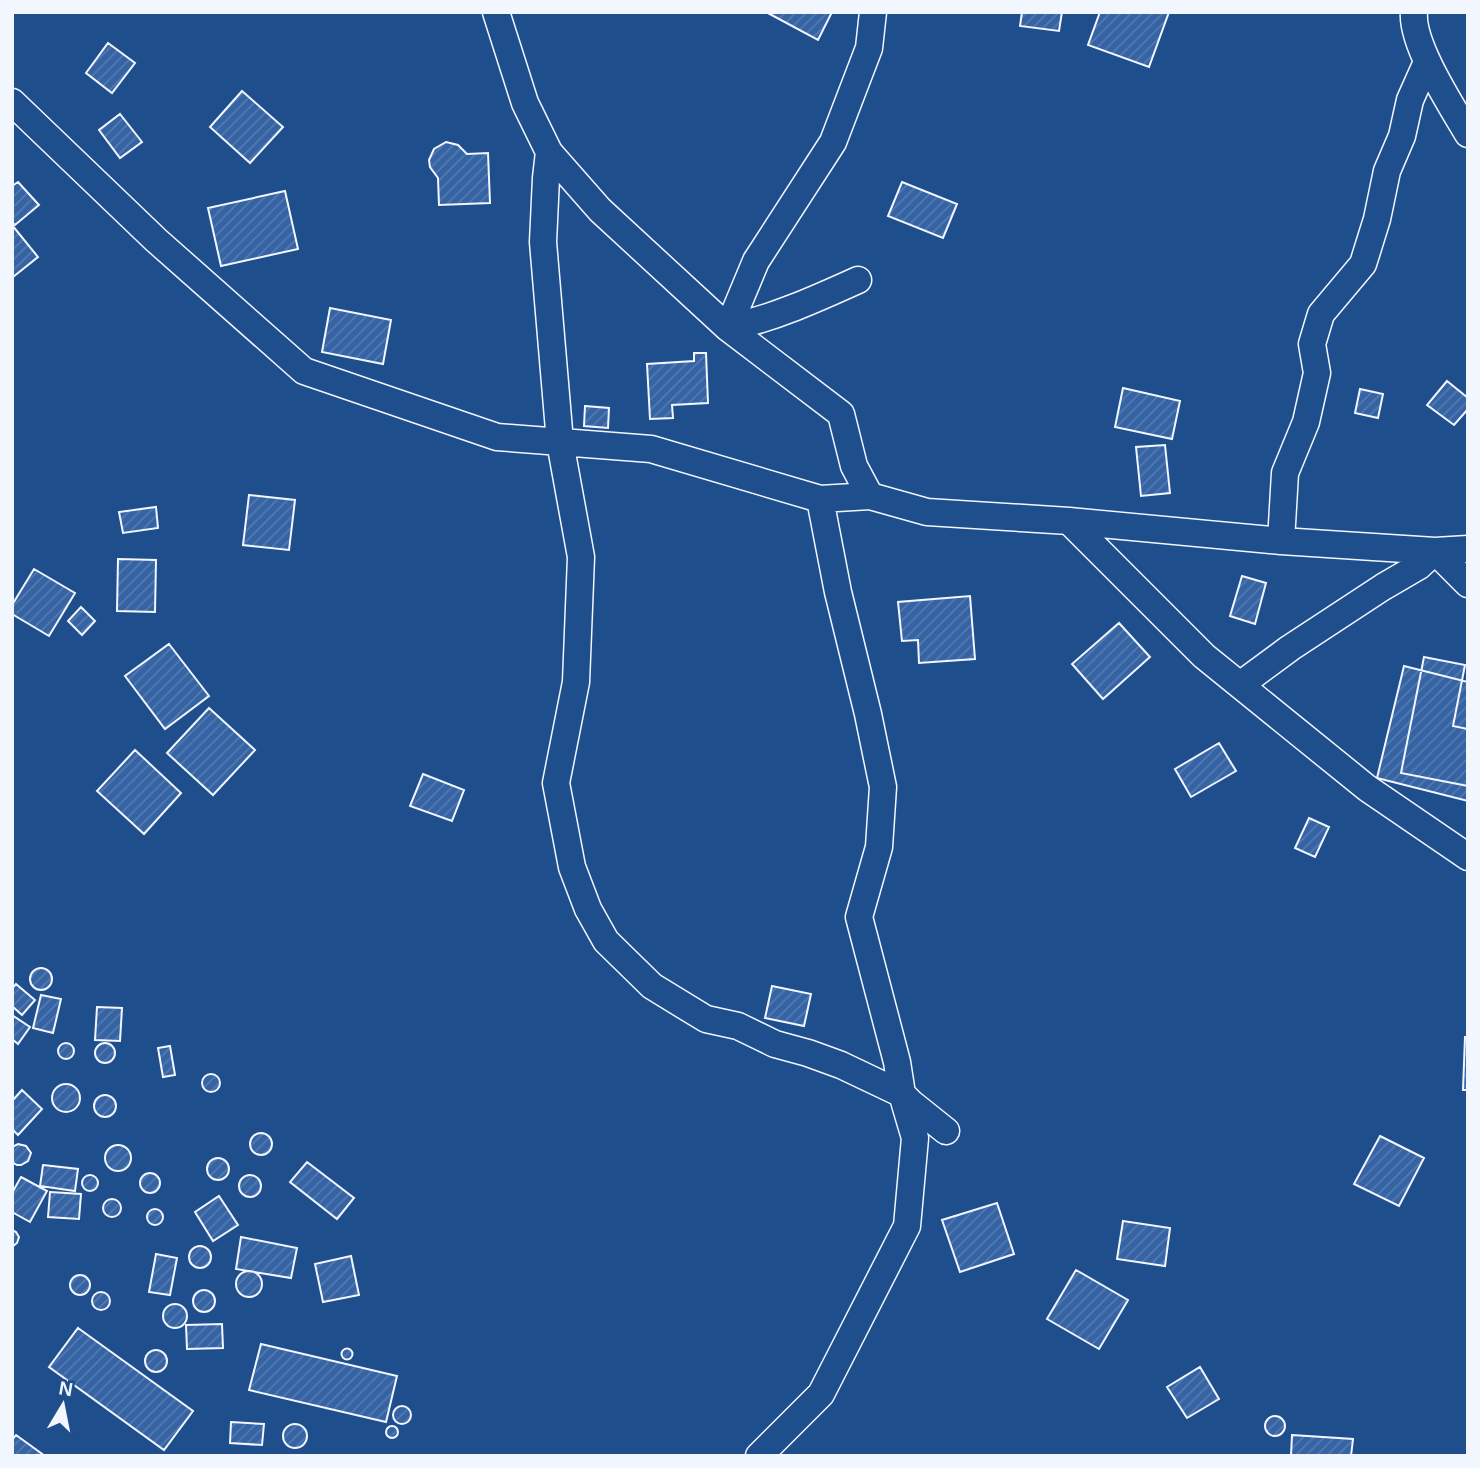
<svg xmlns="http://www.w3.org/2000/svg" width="1480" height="1468" viewBox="0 0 1480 1468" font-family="Arial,sans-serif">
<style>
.building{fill:url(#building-hatch);stroke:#f2f6ff;stroke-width:2}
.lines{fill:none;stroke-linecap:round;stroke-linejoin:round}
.street-casing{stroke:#f2f6ff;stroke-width:29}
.street{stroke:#1f4e8c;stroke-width:26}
</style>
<defs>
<pattern id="building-hatch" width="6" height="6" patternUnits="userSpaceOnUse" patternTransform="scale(1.75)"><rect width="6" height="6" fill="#3563a3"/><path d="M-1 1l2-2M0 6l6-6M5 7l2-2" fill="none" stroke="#537ab1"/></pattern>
</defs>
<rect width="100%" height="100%" fill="#1f4e8c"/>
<path class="building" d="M 766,12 L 832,12 L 818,40 Z
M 1022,12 L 1062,12 L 1059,31 L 1020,26 Z
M 1100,12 L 1169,12 L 1149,67 L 1088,45 Z
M 108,43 L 135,63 L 112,93 L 86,73 Z
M 242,91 L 283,127 L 250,163 L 210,127 Z
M 120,114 L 142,142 L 120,158 L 99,130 Z
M 446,142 L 458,145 L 467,154 L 488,153 L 490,203 L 439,205 L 438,178 L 430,167 L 429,160 L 434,149 Z
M 18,182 L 39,205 L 15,225 L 12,222 L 12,186 Z
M 902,182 L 957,204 L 943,238 L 888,216 Z
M 285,191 L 298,249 L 221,266 L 208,208 Z
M 12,225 L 38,257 L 13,277 L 12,275 Z
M 330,308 L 391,320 L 383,364 L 322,352 Z
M 694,353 L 706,353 L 708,403 L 672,405 L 673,418 L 650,419 L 647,364 L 694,361 Z
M 1447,381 L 1468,398 L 1468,409 L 1454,425 L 1427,405 Z
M 1123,388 L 1180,401 L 1172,439 L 1115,427 Z
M 1360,389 L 1383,394 L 1378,418 L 1355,413 Z
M 585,406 L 609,408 L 608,428 L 584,426 Z
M 1165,445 L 1170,493 L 1141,496 L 1136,447 Z
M 249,495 L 295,500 L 289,550 L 243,545 Z
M 156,507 L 158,528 L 123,533 L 119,512 Z
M 118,559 L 156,560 L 155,612 L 117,611 Z
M 34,569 L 75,593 L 49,636 L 12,614 L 12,605 Z
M 1242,576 L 1266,583 L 1255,624 L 1230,616 Z
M 970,596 L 975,659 L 919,663 L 918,640 L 902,641 L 898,602 Z
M 81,607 L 95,621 L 82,635 L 68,621 Z
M 1119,623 L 1150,657 L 1103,699 L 1072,664 Z
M 169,644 L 209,696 L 165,729 L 125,676 Z
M 1424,657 L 1465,665 L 1453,726 L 1468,729 L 1468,786 L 1401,773 Z
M 1404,666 L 1468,682 L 1468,801 L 1377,778 Z
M 209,708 L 255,750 L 213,795 L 167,753 Z
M 1219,743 L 1236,771 L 1191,797 L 1175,769 Z
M 135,750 L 181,793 L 144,834 L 97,791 Z
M 423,774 L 464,790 L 452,821 L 410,806 Z
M 1309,818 L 1329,827 L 1315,857 L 1295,848 Z
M30 979a11 11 0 1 1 22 0a11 11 0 1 1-22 0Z
M 16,984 L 35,1000 L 22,1015 L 12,1006 L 12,989 Z
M 772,986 L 811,994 L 804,1026 L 765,1018 Z
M 41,995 L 61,999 L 53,1033 L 33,1028 Z
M 97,1007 L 122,1008 L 120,1041 L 95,1040 Z
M 12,1015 L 30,1027 L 18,1044 L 12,1039 Z
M 1465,1037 L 1468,1037 L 1468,1090 L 1463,1090 Z
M95 1053a10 10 0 1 1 20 0a10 10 0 1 1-20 0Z
M58 1051a8 8 0 1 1 16 0a8 8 0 1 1-16 0Z
M 170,1046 L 175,1075 L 163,1077 L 158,1048 Z
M202 1083a9 9 0 1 1 18 0a9 9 0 1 1-18 0Z
M52 1098a14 14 0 1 1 28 0a14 14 0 1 1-28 0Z
M 22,1090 L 42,1109 L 18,1135 L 12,1129 L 12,1101 Z
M94 1106a11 11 0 1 1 22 0a11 11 0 1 1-22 0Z
M250 1144a11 11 0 1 1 22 0a11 11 0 1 1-22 0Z
M 1380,1136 L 1424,1158 L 1399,1206 L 1354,1184 Z
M 18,1144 L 26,1146 L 31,1153 L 28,1161 L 21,1165 L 17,1165 L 12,1162 L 12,1147 Z
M105 1158a13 13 0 1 1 26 0a13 13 0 1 1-26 0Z
M207 1169a11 11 0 1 1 22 0a11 11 0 1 1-22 0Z
M 307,1162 L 354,1198 L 337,1219 L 290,1182 Z
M 43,1165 L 78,1169 L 75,1191 L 40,1186 Z
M140 1183a10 10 0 1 1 20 0a10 10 0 1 1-20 0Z
M239 1186a11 11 0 1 1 22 0a11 11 0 1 1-22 0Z
M82 1183a8 8 0 1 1 16 0a8 8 0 1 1-16 0Z
M 21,1177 L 47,1191 L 30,1222 L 12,1212 L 12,1193 Z
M 50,1192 L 81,1194 L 79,1219 L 48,1217 Z
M 219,1196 L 238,1225 L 213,1241 L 195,1212 Z
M103 1208a9 9 0 1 1 18 0a9 9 0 1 1-18 0Z
M 997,1203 L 1014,1254 L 960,1272 L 942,1220 Z
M147 1217a8 8 0 1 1 16 0a8 8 0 1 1-16 0Z
M 1123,1221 L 1170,1228 L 1165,1266 L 1117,1259 Z
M 12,1230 L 16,1232 L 19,1237 L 17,1243 L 12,1247 Z
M 241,1237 L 297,1248 L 291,1278 L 236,1269 Z
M189 1257a11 11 0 1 1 22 0a11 11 0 1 1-22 0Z
M 156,1254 L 177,1258 L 170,1295 L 149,1292 Z
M 351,1256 L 359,1295 L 323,1302 L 315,1264 Z
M 1076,1270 L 1128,1300 L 1099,1349 L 1047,1319 Z
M236 1284a13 13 0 1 1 26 0a13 13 0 1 1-26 0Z
M70 1285a10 10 0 1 1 20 0a10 10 0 1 1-20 0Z
M193 1301a11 11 0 1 1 22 0a11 11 0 1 1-22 0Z
M92 1301a9 9 0 1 1 18 0a9 9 0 1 1-18 0Z
M163 1316a12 12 0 1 1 24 0a12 12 0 1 1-24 0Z
M 222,1324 L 223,1348 L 187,1349 L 186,1325 Z
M 78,1328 L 193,1411 L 164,1450 L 49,1367 Z
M 261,1344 L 397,1376 L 386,1422 L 249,1390 Z
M341.5 1354a5.5 5.5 0 1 1 11 0a5.5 5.5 0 1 1-11 0Z
M145 1361a11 11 0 1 1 22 0a11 11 0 1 1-22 0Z
M 1200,1367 L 1219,1399 L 1187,1418 L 1167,1387 Z
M393 1415a9 9 0 1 1 18 0a9 9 0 1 1-18 0Z
M1265 1426a10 10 0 1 1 20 0a10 10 0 1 1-20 0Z
M 231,1422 L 264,1424 L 262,1445 L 230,1443 Z
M283 1436a12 12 0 1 1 24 0a12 12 0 1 1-24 0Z
M386 1432a6 6 0 1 1 12 0a6 6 0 1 1-12 0Z
M 16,1435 L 45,1456 L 12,1456 L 12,1440 Z
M 1292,1435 L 1353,1439 L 1351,1456 L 1291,1456 Z"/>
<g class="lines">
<defs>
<path id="street" d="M 496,12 L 525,103 L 549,152 L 600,210 L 728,328 L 841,414 L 854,466 L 870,496
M 1414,12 C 1411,44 1451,105 1468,134
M 12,102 L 156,240 L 304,371 L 497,437 L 651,449 L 820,499 L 870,496 L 927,512 L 1069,521 L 1281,541 L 1435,551 L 1468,549
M 549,152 L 546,178 L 543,242 L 560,442 L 581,557 L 576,682 L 556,783 L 572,867 L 588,909 L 606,941 L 652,986 L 706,1019 L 738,1026 L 775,1044 L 808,1053 L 841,1065 L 902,1094 L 911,1103 L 946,1131
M 858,280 C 816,299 774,318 728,328 L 756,261 L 833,142 L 869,48 L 873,12
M 1069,521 L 1204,656 L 1367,788 L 1468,857
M 1281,541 L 1285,473 L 1306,422 L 1317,373 L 1312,344 L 1321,314 L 1363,264 L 1377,219 L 1387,171 L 1402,136 L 1410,100 L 1427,62
M 1240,685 L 1290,648 L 1383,587 L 1419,566 L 1435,551 L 1468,584
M 759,1456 L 821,1394 L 907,1226 L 915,1138 L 902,1094 L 897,1062 L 859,917 L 879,847 L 883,787 L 868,714 L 838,592 L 820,499"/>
</defs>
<use href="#street" class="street-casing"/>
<use href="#street" class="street"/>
</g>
<rect width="1480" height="1468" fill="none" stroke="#f2f6ff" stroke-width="28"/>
<g transform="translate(63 1405) rotate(10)" stroke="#1f4e8c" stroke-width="5" paint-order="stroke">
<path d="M0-5L12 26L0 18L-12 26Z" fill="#f2f6ff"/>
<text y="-10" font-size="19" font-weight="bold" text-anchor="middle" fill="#f2f6ff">N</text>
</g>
</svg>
